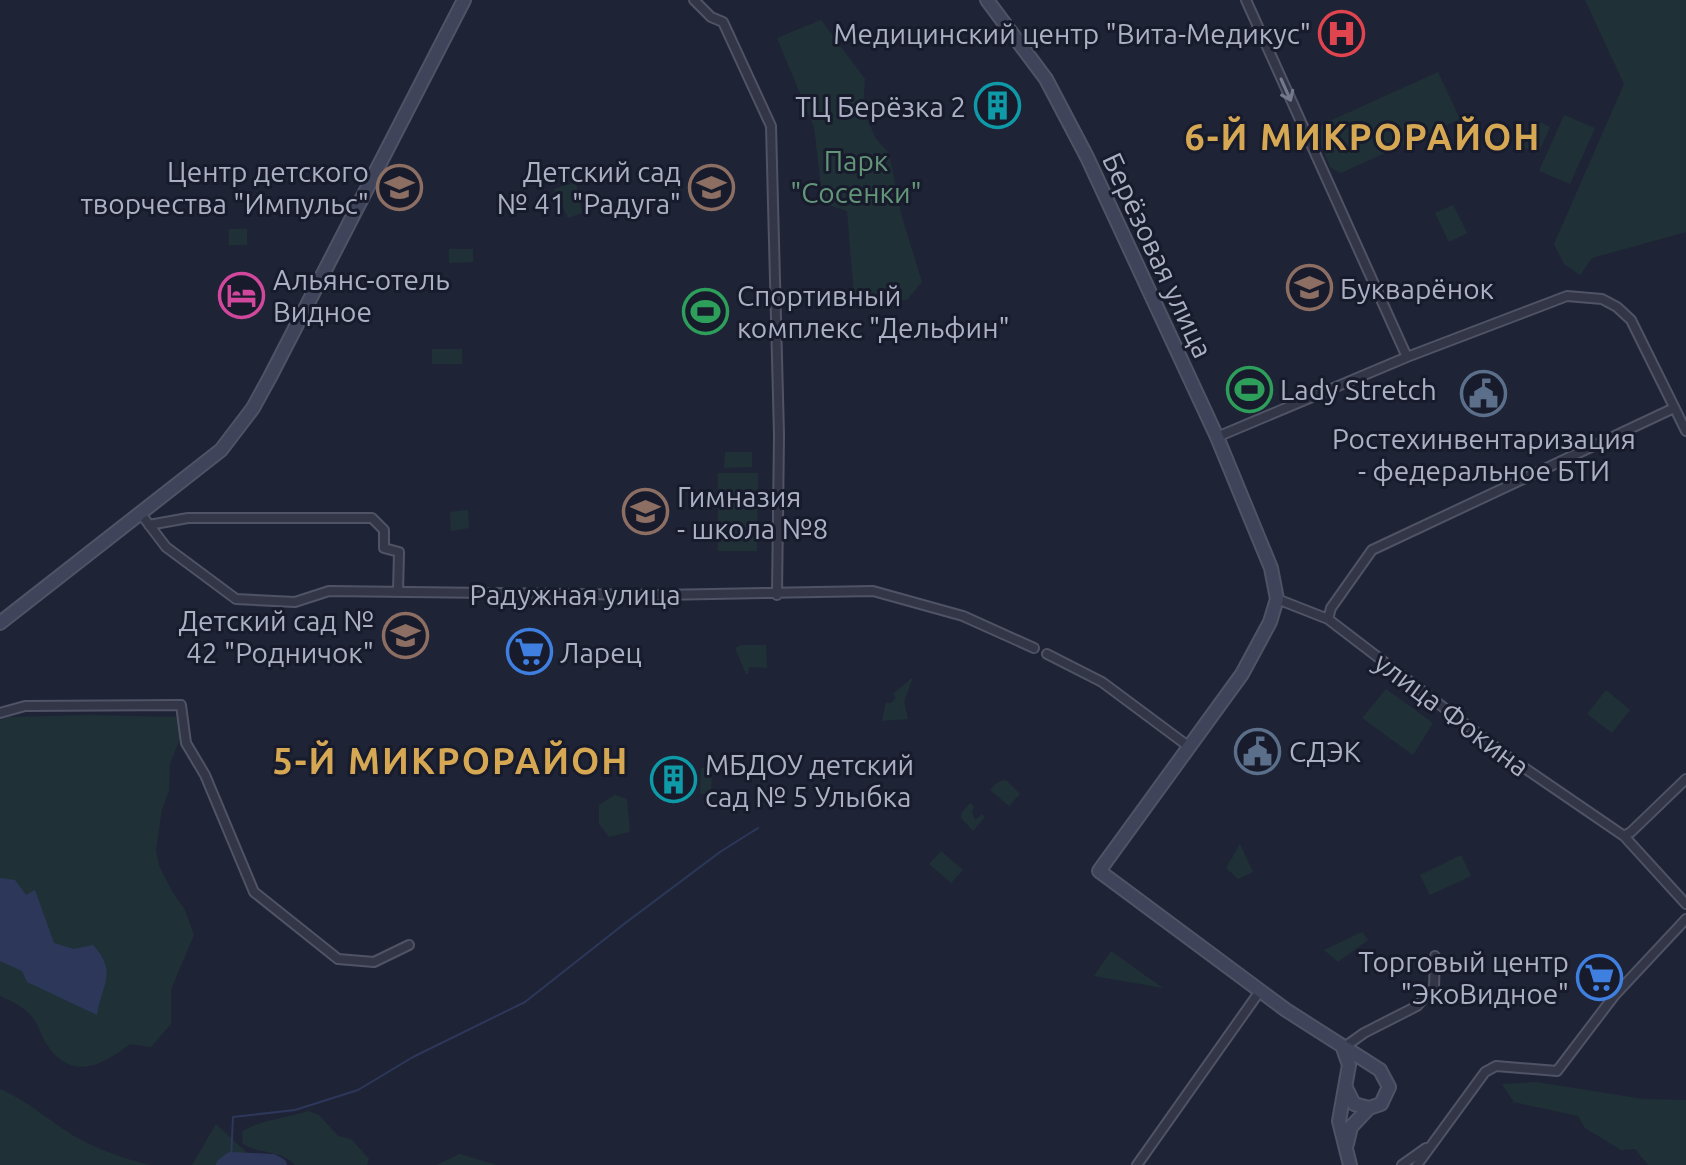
<svg xmlns="http://www.w3.org/2000/svg" width="1686" height="1165" viewBox="0 0 1686 1165" font-family="Ubuntu,sans-serif">
<style>
.green{fill:#203037}
.water{fill:#2d375a}
.lines{fill:none;stroke-linecap:round;stroke-linejoin:round}
.stream{stroke:#2d375a;stroke-width:2}
.river{stroke:#2d375a;stroke-width:14}
.street-casing{stroke:#4f5365;stroke-width:12}
.secondary-casing{stroke:#4f5365;stroke-width:16}
.street{stroke:#323647;stroke-width:8}
.secondary{stroke:#3f445a;stroke-width:12}
.oneway{stroke:#75798c}
.labels{text-anchor:middle;dominant-baseline:central;stroke-width:6;stroke-linejoin:round;paint-order:stroke}
.poi-label{font-size:28px;fill:#abb0c4;stroke:#171b2b;text-anchor:start}
.park-label{font-size:28px;fill:#639579;stroke:#171b2b}
.street-label{font-size:28px;fill:#abb0c4;stroke:#171b2b}
.district-label{font-size:36px;font-weight:bold;letter-spacing:2px;fill:#d7a854;stroke:#171b2b}
</style>
<rect width="100%" height="100%" fill="#1e2436"/>
<path class="green" d="M 1585,0 L 1686,0 L 1686,232 L 1592,258 L 1580,275 L 1564,264 L 1554,244 L 1624,84 Z
M 821,20 L 865,79 L 863,110 L 876,139 L 889,153 L 901,214 L 922,282 L 907,300 L 871,301 L 854,296 L 847,211 L 823,203 L 814,127 L 777,38 Z
M 1438,72 L 1460,119 L 1341,173 L 1330,167 L 1317,135 L 1323,124 Z
M 1564,115 L 1595,128 L 1570,184 L 1539,171 Z
M 1535,120 L 1550,127 L 1538,154 L 1523,147 Z
M 576,182 L 582,213 L 568,218 L 554,189 Z
M 1453,205 L 1467,233 L 1449,242 L 1435,213 Z
M 229,229 L 247,229 L 247,245 L 229,245 Z
M 449,249 L 473,249 L 473,262 L 449,263 Z
M 432,349 L 462,349 L 462,364 L 432,364 Z
M 725,452 L 752,452 L 752,467 L 724,468 Z
M 718,473 L 758,473 L 757,551 L 718,551 Z
M 468,510 L 469,528 L 451,531 L 450,512 Z
M 741,645 L 766,645 L 767,668 L 749,667 L 748,674 L 746,674 L 735,648 Z
M 913,677 L 904,702 L 908,719 L 882,721 L 886,703 L 891,703 L 896,698 L 893,694 Z
M 1386,689 L 1433,723 L 1413,755 L 1362,718 Z
M 1606,690 L 1630,710 L 1612,733 L 1587,714 Z
M 89,715 L 180,717 L 180,738 L 170,764 L 169,791 L 162,809 L 156,850 L 159,866 L 173,893 L 185,910 L 194,935 L 171,989 L 171,1024 L 151,1047 L 130,1044 C 102,1066 70,1082 46,1043 C 41,1036 40,1028 35,1021 C 27,1009 13,1001 0,996 L 0,720 L 9,717 Z
M 701,768 L 712,768 L 711,794 L 700,794 Z
M 1006,780 L 1020,794 L 1009,806 L 990,790 L 998,782 Z
M 615,795 L 627,799 L 630,832 L 609,837 L 599,824 L 599,805 Z
M 970,803 L 974,807 L 972,812 L 975,820 L 982,814 L 985,817 L 973,831 L 961,818 L 962,812 Z
M 1240,844 L 1253,872 L 1238,879 L 1226,868 Z
M 941,851 L 963,870 L 951,883 L 929,864 Z
M 1461,855 L 1471,876 L 1430,895 L 1420,875 Z
M 1362,932 L 1368,940 L 1338,962 L 1324,950 Z
M 1111,951 L 1163,988 L 1094,976 Z
M 1537,1082 L 1643,1099 L 1686,1100 L 1686,1165 L 1648,1165 L 1635,1149 L 1621,1150 L 1585,1128 L 1578,1116 L 1514,1102 L 1502,1084 Z
M 0,1089 C 26,1100 46,1118 69,1133 C 94,1148 123,1159 151,1165 L 0,1165 Z
M 308,1111 L 319,1115 L 338,1136 L 351,1139 L 369,1159 L 367,1165 L 295,1165 C 280,1149 260,1155 243,1144 L 242,1132 C 259,1120 287,1118 308,1111 Z
M 216,1124 L 259,1164 L 258,1165 L 192,1165 Z
M 460,1154 L 493,1164 L 496,1165 L 436,1165 Z"/>
<path class="water" d="M 0,878 L 15,880 L 26,895 L 35,890 L 54,943 L 74,949 L 93,945 C 118,972 102,984 97,1015 L 27,982 L 22,971 L 0,961 Z"/>
<g class="lines">
<path class="stream" d="M 231,1159 L 233,1117 L 295,1110 L 358,1090 L 413,1057 L 525,1002 L 624,924 L 720,852 L 758,828"/>
<path class="river" d="M 223,1165 L 231,1159 L 273,1161 L 280,1165"/>
<defs>
<path id="street" d="M 694,0 L 711,17 L 723,22 L 771,126 L 779,435 L 777,595
M 1246,0 L 1407,357
M 1217,437 L 1407,357 L 1567,296 L 1602,299 L 1617,307 L 1631,320 L 1686,431
M 141,514 L 166,547 L 236,599 L 295,602 L 329,591 L 660,595 L 873,591 L 963,616 L 1034,648
M 149,525 L 188,518 L 372,518 L 384,530 L 384,548 L 399,552 L 398,592
M 1277,599 L 1328,619 L 1507,756 L 1624,836 L 1686,904
M 1328,619 L 1331,608 L 1372,550 L 1674,408
M 1047,654 L 1102,682 L 1188,746
M 0,713 L 25,706 L 181,705 L 186,743 L 205,775 L 254,892 L 338,959 L 374,962 L 409,945
M 1624,836 L 1631,832 L 1686,779
M 1343,1048 L 1364,1033 L 1417,1006 L 1434,987 L 1435,956
M 1137,1165 L 1260,991
M 1402,1165 L 1426,1148
M 1417,1165 L 1485,1072 L 1496,1066 L 1557,1071 L 1614,996 L 1686,919"/>
<path id="secondary" d="M 987,0 L 1046,79 L 1087,157 L 1217,437 L 1271,568 L 1277,599 L 1270,622 L 1242,674 L 1099,871 L 1286,1010 L 1380,1070 L 1389,1087 L 1381,1104 L 1369,1108 L 1354,1104 L 1346,1088
M 0,623 L 221,450 L 253,408 L 270,377 L 464,0
M 1343,1048 L 1349,1065 L 1339,1121 L 1350,1165
M 1347,1144 L 1351,1127 L 1369,1108"/>
</defs>
<use href="#street" class="street-casing"/>
<use href="#secondary" class="secondary-casing"/>
<use href="#street" class="street"/>
<use href="#secondary" class="secondary"/>
</g>
<defs><path id="oneway-shaft" d="M-6 0H5M1.5-3L5.5 0L1.5 3" fill="none" stroke-width="1.6" stroke-linecap="round" stroke-linejoin="round" transform="scale(2)"/></defs>
<use class="oneway" href="#oneway-shaft" transform="translate(1286 90) rotate(66)"/>
<defs>
<symbol id="hospital-ring" viewBox="-11 -11 22 22"><circle r="9.5" fill="#171b2b" stroke="#e0444e" stroke-width="1.5"/><path d="M-5-5h3v3.5h4V-5h3V5h-3V1.5h-4V5h-3Z" fill="#e0444e"/></symbol>
<symbol id="building-ring" viewBox="-11 -11 22 22"><circle r="9.5" fill="#171b2b" stroke="#0f9aa8" stroke-width="1.5"/><path d="M-4-6H4V6H1V3H-1V6H-4ZM-2.5-4.3h1.7v1.8h-1.7ZM.8-4.3h1.7v1.8H.8ZM-2.5-1h1.7V.8h-1.7ZM.8-1h1.7V.8H.8Z" fill="#0f9aa8"/></symbol>
<symbol id="school-ring" viewBox="-11 -11 22 22"><circle r="9.5" fill="#171b2b" stroke="#8d6e63" stroke-width="1.5"/><path d="M0-5L7-2L0 1L-7-2ZM-4 1L0 2.5L4 1V4Q0 6-4 4Z" fill="#8d6e63"/></symbol>
<symbol id="hotel-ring" viewBox="-11 -11 22 22"><circle r="9.5" fill="#171b2b" stroke="#d1479c" stroke-width="1.5"/><path d="M-6-4.5h1.5V1H6V5H4.5V3h-9V5H-6ZM-4 0a1.8 1.8 0 1 1 3.6 0ZM.5 0V-2.5h3Q6-2.5 6 0Z" fill="#d1479c"/></symbol>
<symbol id="stadium-ring" viewBox="-11 -11 22 22"><circle r="9.5" fill="#171b2b" stroke="#2e9e5b" stroke-width="1.5"/><path d="M0-5a6.5 5 0 1 0 0 10a6.5 5 0 1 0 0-10ZM-3.5-1.8h7v3.6h-7Z" fill="#2e9e5b"/></symbol>
<symbol id="civic-ring" viewBox="-11 -11 22 22"><circle r="9.5" fill="#171b2b" stroke="#5c6f8a" stroke-width="1.5"/><path d="M-.6-6.5H3V-4.5H.6V-3L4-1V1h2V6H-6V1h2V-1L-.6-3ZM-1.2 2.5V6h2.4V2.5Z" fill="#5c6f8a"/></symbol>
<symbol id="supermarket-ring" viewBox="-11 -11 22 22"><circle r="9.5" fill="#171b2b" stroke="#3f7fe0" stroke-width="1.5"/><path d="M-6-5.5h2.5l.6 2H6L4.5 2H-2.5L-4.4-4H-6ZM-1.5 3.2a1.3 1.3 0 1 0 .1 0ZM3 3.2a1.3 1.3 0 1 0 .1 0Z" fill="#3f7fe0"/></symbol>
</defs>
<g fill-rule="evenodd">
<use href="#hospital-ring" x="1316" y="8" width="51" height="51"/>
<use href="#building-ring" x="972" y="80" width="51" height="51"/>
<use href="#school-ring" x="374" y="162" width="51" height="51"/>
<use href="#school-ring" x="686" y="162" width="51" height="51"/>
<use href="#school-ring" x="1284" y="262" width="51" height="51"/>
<use href="#hotel-ring" x="216" y="270" width="51" height="51"/>
<use href="#stadium-ring" x="680" y="286" width="51" height="51"/>
<use href="#stadium-ring" x="1224" y="364" width="51" height="51"/>
<use href="#civic-ring" x="1458" y="368" width="51" height="51"/>
<use href="#school-ring" x="620" y="486" width="51" height="51"/>
<use href="#school-ring" x="380" y="610" width="51" height="51"/>
<use href="#supermarket-ring" x="504" y="626" width="51" height="51"/>
<use href="#civic-ring" x="1232" y="726" width="51" height="51"/>
<use href="#building-ring" x="648" y="754" width="51" height="51"/>
<use href="#supermarket-ring" x="1574" y="952" width="51" height="51"/>
</g>
<g class="labels">
<g class="poi-label">
<text x="1311" y="33" text-anchor="end">Медицинский центр "Вита-Медикус"</text>
<text x="966" y="106" text-anchor="end">ТЦ Берёзка 2</text>
<text x="369" y="171" text-anchor="end">Центр детского<tspan x="369" dy="32">творчества "Импульс"</tspan></text>
<text x="681" y="171" text-anchor="end">Детский сад<tspan x="681" dy="32">№ 41 "Радуга"</tspan></text>
<text x="273" y="279">Альянс-отель<tspan x="273" dy="32">Видное</tspan></text>
<text x="1340" y="288">Букварёнок</text>
<text x="737" y="295">Спортивный<tspan x="737" dy="32">комплекс "Дельфин"</tspan></text>
<text x="1280" y="389">Lady Stretch</text>
<text x="1484" y="438" text-anchor="middle">Ростехинвентаризация<tspan x="1484" dy="32">- федеральное БТИ</tspan></text>
<text x="677" y="496">Гимназия<tspan x="677" dy="32">- школа №8</tspan></text>
<text x="374" y="620" text-anchor="end">Детский сад №<tspan x="374" dy="32">42 "Родничок"</tspan></text>
<text x="560" y="652">Ларец</text>
<text x="1289" y="751">СДЭК</text>
<text x="705" y="764">МБДОУ детский<tspan x="705" dy="32">сад № 5 Улыбка</tspan></text>
<text x="1569" y="961" text-anchor="end">Торговый центр<tspan x="1569" dy="32">"ЭкоВидное"</tspan></text>
</g>
<g class="park-label">
<text x="856" y="160">Парк<tspan x="856" dy="32">"Сосенки"</tspan></text>
</g>
<g class="street-label">
<text transform="translate(1158 255) rotate(65)">Берёзовая улица</text>
<text x="575" y="594">Радужная улица</text>
<text transform="translate(1452 714) rotate(37)">улица Фокина</text>
</g>
<g class="district-label">
<text x="1363" y="136">6-Й МИКРОРАЙОН</text>
<text x="451" y="760">5-Й МИКРОРАЙОН</text>
</g>
</g>
</svg>
